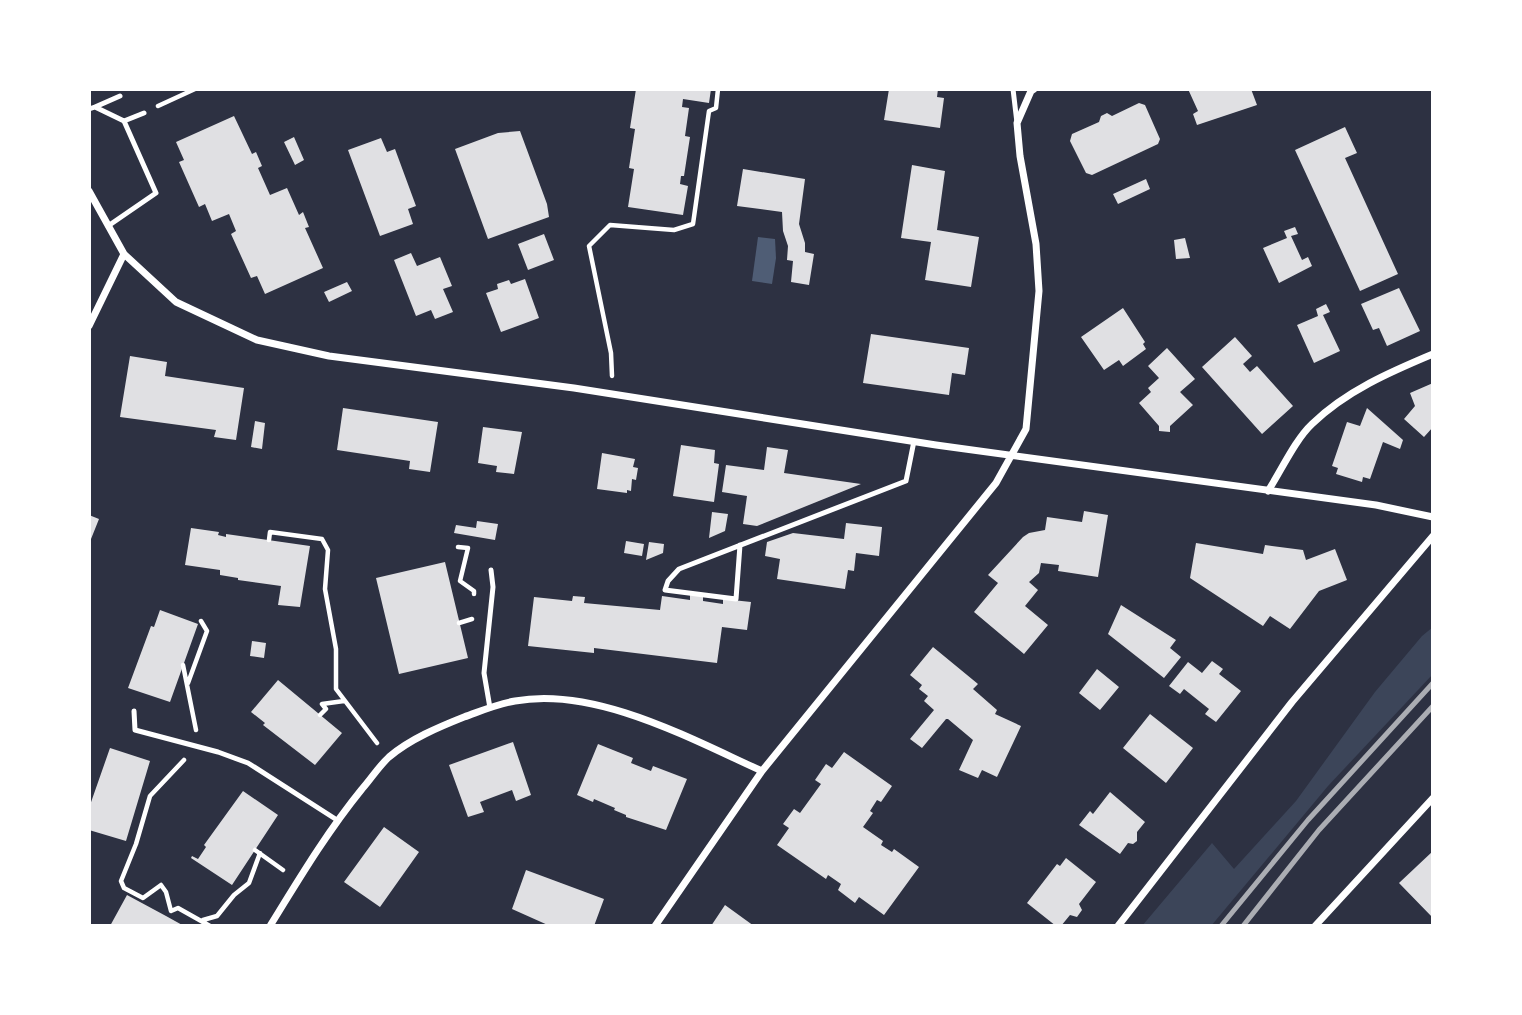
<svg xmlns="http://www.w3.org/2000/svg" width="1522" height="1015" viewBox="0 0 1522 1015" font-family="Overpass,sans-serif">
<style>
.green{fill:#3c4559}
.water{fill:#4f5d75}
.building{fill:#e0e0e3}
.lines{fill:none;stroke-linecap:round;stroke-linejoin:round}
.path{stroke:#fff;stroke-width:4.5}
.service{stroke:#fff;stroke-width:5}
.minor{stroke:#fff;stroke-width:7}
.rail{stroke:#abadb3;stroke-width:5}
</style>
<rect width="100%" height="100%" fill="#2d3142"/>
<path class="green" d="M 1433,627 L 1433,674 L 1328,786 L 1211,926 L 1142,926 L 1212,843 L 1234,869 L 1296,801 L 1375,692 L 1422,636 Z"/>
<path class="water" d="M 758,237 L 775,239 L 776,258 L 772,284 L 752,281 Z"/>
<path class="building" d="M 636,89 L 711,89 L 709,103 L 683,99 L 682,107 L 689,108 L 685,136 L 690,137 L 684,176 L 681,176 L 680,184 L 688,186 L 683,215 L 628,207 L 634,169 L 629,168 L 635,129 L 630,128 Z
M 889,89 L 938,89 L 937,97 L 944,98 L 940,128 L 884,120 Z
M 1188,89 L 1251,89 L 1257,105 L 1197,125 L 1193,114 L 1198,111 Z
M 1139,103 L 1145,105 L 1160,139 L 1158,144 L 1092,175 L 1086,173 L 1070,141 L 1072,134 L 1099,122 L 1101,116 L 1107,113 L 1112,116 Z
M 234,116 L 252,154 L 256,152 L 262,166 L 258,168 L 270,195 L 287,188 L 299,215 L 303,212 L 309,227 L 305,228 L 323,268 L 265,294 L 257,276 L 251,278 L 231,234 L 236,231 L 229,214 L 212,221 L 205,204 L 199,207 L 179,162 L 184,160 L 176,142 Z
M 1345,127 L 1357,153 L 1345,158 L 1398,274 L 1360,291 L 1295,150 Z
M 520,131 L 547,204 L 549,217 L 488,239 L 455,149 L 498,133 Z
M 294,137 L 304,160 L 295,165 L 284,142 Z
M 381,138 L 387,152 L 395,149 L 416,206 L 408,209 L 413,224 L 380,236 L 348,150 Z
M 912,165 L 945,171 L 937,230 L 979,237 L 971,287 L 925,280 L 931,242 L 901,238 Z
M 743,169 L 805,179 L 799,224 L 805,243 L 805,252 L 814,254 L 809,285 L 791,282 L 793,261 L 787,260 L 788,246 L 783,231 L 782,212 L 737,206 Z
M 1146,179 L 1150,189 L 1118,204 L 1113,194 Z
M 1295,227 L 1298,234 L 1291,236 L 1302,260 L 1308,257 L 1312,266 L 1279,283 L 1263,248 L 1287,238 L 1284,231 Z
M 544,234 L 554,260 L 528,270 L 518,244 Z
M 1185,238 L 1190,258 L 1176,259 L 1174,240 Z
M 411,253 L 417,266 L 440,257 L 452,286 L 443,289 L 453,312 L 435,319 L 431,310 L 416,316 L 394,260 Z
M 525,279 L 539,318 L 501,332 L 486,293 L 498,289 L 497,284 L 509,280 L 511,284 Z
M 347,282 L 352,291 L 329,302 L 324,292 Z
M 1399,288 L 1420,331 L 1387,346 L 1379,328 L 1373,330 L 1361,304 Z
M 1326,304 L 1330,312 L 1323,315 L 1340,351 L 1314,363 L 1297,325 L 1318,316 L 1316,309 Z
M 1123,308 L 1145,342 L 1143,344 L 1146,349 L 1123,366 L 1119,360 L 1104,370 L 1081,337 Z
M 871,334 L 969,348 L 965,375 L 952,373 L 949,395 L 863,383 Z
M 1235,337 L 1252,356 L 1243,364 L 1250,372 L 1257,366 L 1293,406 L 1262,434 L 1202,367 Z
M 1167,348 L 1195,379 L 1180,392 L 1193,405 L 1170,426 L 1170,432 L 1159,431 L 1159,426 L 1139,403 L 1151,392 L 1148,388 L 1159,378 L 1148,366 Z
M 130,356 L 167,362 L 165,376 L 244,388 L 236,440 L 214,437 L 216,430 L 120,417 Z
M 1433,383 L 1433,427 L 1424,437 L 1404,419 L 1415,406 L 1410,393 Z
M 343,408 L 438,422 L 430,472 L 409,469 L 410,461 L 337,450 Z
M 1367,408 L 1403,440 L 1400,449 L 1383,442 L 1370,479 L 1363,477 L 1362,482 L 1336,474 L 1338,468 L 1332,466 L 1347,422 L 1360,426 Z
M 255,421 L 265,423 L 262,449 L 251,447 Z
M 483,427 L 522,432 L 514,474 L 496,472 L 497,466 L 478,463 Z
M 681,445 L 715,450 L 714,463 L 719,464 L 714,502 L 673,496 Z
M 767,447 L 788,450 L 784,473 L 861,484 L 757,526 L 743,524 L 747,496 L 722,492 L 726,465 L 764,470 Z
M 602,453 L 635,459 L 633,467 L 638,468 L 636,480 L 632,479 L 631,491 L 627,490 L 627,493 L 597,489 Z
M 1084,511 L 1108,515 L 1098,577 L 1058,571 L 1059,565 L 1041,563 L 1039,573 L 1029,582 L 1038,590 L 1025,606 L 1048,625 L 1024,654 L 974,612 L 998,583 L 988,575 L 1023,537 L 1029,533 L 1045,530 L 1047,517 L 1082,522 Z
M 712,512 L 728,514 L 725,531 L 709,538 Z
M 89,515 L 99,519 L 89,544 Z
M 477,521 L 498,524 L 495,540 L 454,533 L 456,525 L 476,528 Z
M 846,523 L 882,527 L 879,556 L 856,553 L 854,571 L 848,570 L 845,589 L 777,579 L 780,559 L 765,556 L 767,542 L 793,533 L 844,539 Z
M 191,528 L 219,532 L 218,535 L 226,537 L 226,534 L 310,546 L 300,607 L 278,605 L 281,586 L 238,580 L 238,578 L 220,575 L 220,570 L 185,565 Z
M 626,541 L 644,544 L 642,556 L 624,553 Z
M 649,542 L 664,544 L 663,553 L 646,560 Z
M 1196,543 L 1263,554 L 1265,545 L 1303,550 L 1306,560 L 1335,549 L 1347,580 L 1319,591 L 1290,629 L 1270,616 L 1263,626 L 1190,578 Z
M 445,562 L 468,658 L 399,674 L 376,578 Z
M 690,595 L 703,596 L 703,601 L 723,604 L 723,599 L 751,602 L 747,630 L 722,627 L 717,663 L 594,648 L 594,653 L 528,646 L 534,597 L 572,601 L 573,596 L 585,597 L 584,603 L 660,610 L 662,596 L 690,600 Z
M 1121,605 L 1176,640 L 1170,648 L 1181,657 L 1164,678 L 1108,634 Z
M 160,610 L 198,624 L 170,702 L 128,688 L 151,626 L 154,627 Z
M 252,641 L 266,643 L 264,658 L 250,656 Z
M 933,647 L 978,684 L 973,689 L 997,710 L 995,714 L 1021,726 L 997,777 L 982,770 L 978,778 L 959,770 L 973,740 L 948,719 L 946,719 L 922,748 L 910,739 L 934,710 L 924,701 L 928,696 L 919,689 L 922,685 L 910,675 Z
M 1212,661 L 1223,669 L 1219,674 L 1241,691 L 1216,722 L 1205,714 L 1209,709 L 1184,689 L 1180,694 L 1169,686 L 1188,662 L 1202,673 Z
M 1097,669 L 1119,687 L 1100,710 L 1079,693 Z
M 278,680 L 342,733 L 315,765 L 263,725 L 265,723 L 251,712 Z
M 1150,714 L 1193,748 L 1166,783 L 1123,748 Z
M 513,742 L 531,795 L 516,801 L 512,790 L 480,802 L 484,812 L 468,817 L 449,765 Z
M 598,744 L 633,758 L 631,763 L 651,771 L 653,766 L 687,779 L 666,830 L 626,817 L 626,815 L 614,810 L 615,808 L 594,799 L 593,802 L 577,795 Z
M 110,748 L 150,761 L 126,841 L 89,830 L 89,808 Z
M 844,752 L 892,786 L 881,802 L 877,800 L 870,811 L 873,813 L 863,827 L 883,841 L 881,845 L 892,852 L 894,849 L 919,867 L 884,915 L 859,897 L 855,903 L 838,890 L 841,884 L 828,875 L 826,879 L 777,845 L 789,828 L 783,824 L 794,809 L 800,813 L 821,784 L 815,780 L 826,764 L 832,768 Z
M 243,791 L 278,815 L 232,885 L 191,858 L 192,856 L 198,859 L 206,847 L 204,845 Z
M 1110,792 L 1145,822 L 1137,832 L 1137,841 L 1133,844 L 1128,843 L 1120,854 L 1079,825 L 1090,811 L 1093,814 Z
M 384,827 L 419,852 L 380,907 L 344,882 Z
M 1433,851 L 1433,918 L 1399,883 Z
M 1066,858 L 1096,882 L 1079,904 L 1082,910 L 1077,917 L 1070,915 L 1061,926 L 1056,926 L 1027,903 L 1057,864 L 1060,866 Z
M 526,870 L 604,899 L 594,926 L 550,926 L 512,909 Z
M 127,895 L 166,916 L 184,926 L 110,926 Z
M 725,905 L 754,926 L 711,926 Z"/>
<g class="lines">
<path class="path" d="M 158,106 L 195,89
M 612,376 L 611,353 L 589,246 L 610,225 L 674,230 L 693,224 L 709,111 L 716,108 L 718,89
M 269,540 L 270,532 L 322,539 L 328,550 L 325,589 L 336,649 L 336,689 L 377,743
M 458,547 L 468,548 L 460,581 L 474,591 L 474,594
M 459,623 L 472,619
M 183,665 L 196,730
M 188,683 L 207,631 L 201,621
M 320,715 L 326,709 L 322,704 L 344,701
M 184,760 L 150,796 L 136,844 L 121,881 L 124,888 L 143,898 L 161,885 L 166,892 L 171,911 L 178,908 L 210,926
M 255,850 L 283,870
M 203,920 L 217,916 L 234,895 L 249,883 L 260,853"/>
<path class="service" d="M 1013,89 L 1017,123
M 95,107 L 120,96
M 89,109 L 95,107 L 124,121 L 144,113
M 108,226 L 156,193 L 124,121
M 740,545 L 736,599 L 665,590 L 668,581 L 679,569 L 906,481 L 914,441
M 490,708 L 484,673 L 493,587 L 491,570
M 134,711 L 135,730 L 218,752 L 248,763 L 337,820"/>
<path class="minor" d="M 89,191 L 124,254 L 176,302 L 257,340 L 329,356 L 574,388 L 936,445 L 1376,505 L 1433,517
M 89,326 L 124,254
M 1268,491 C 1281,471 1295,440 1312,424 C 1346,391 1390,372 1433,354
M 270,926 C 299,879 327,832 362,789 C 371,779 379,766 389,757 C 410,739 439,727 464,717 C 481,711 497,704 515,701 C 595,686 691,739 762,771
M 655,926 L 762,771 L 996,483 L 1026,429 L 1039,291 L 1036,244 L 1020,156 L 1017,123 L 1031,91 L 1034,89
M 1118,926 L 1292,702 L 1433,536
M 1315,926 L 1433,798"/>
<path class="rail" d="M 1221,926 L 1308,820 L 1433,683
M 1243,926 L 1319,830 L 1433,706"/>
</g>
<rect width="1522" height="1015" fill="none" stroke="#ffffff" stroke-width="182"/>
</svg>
